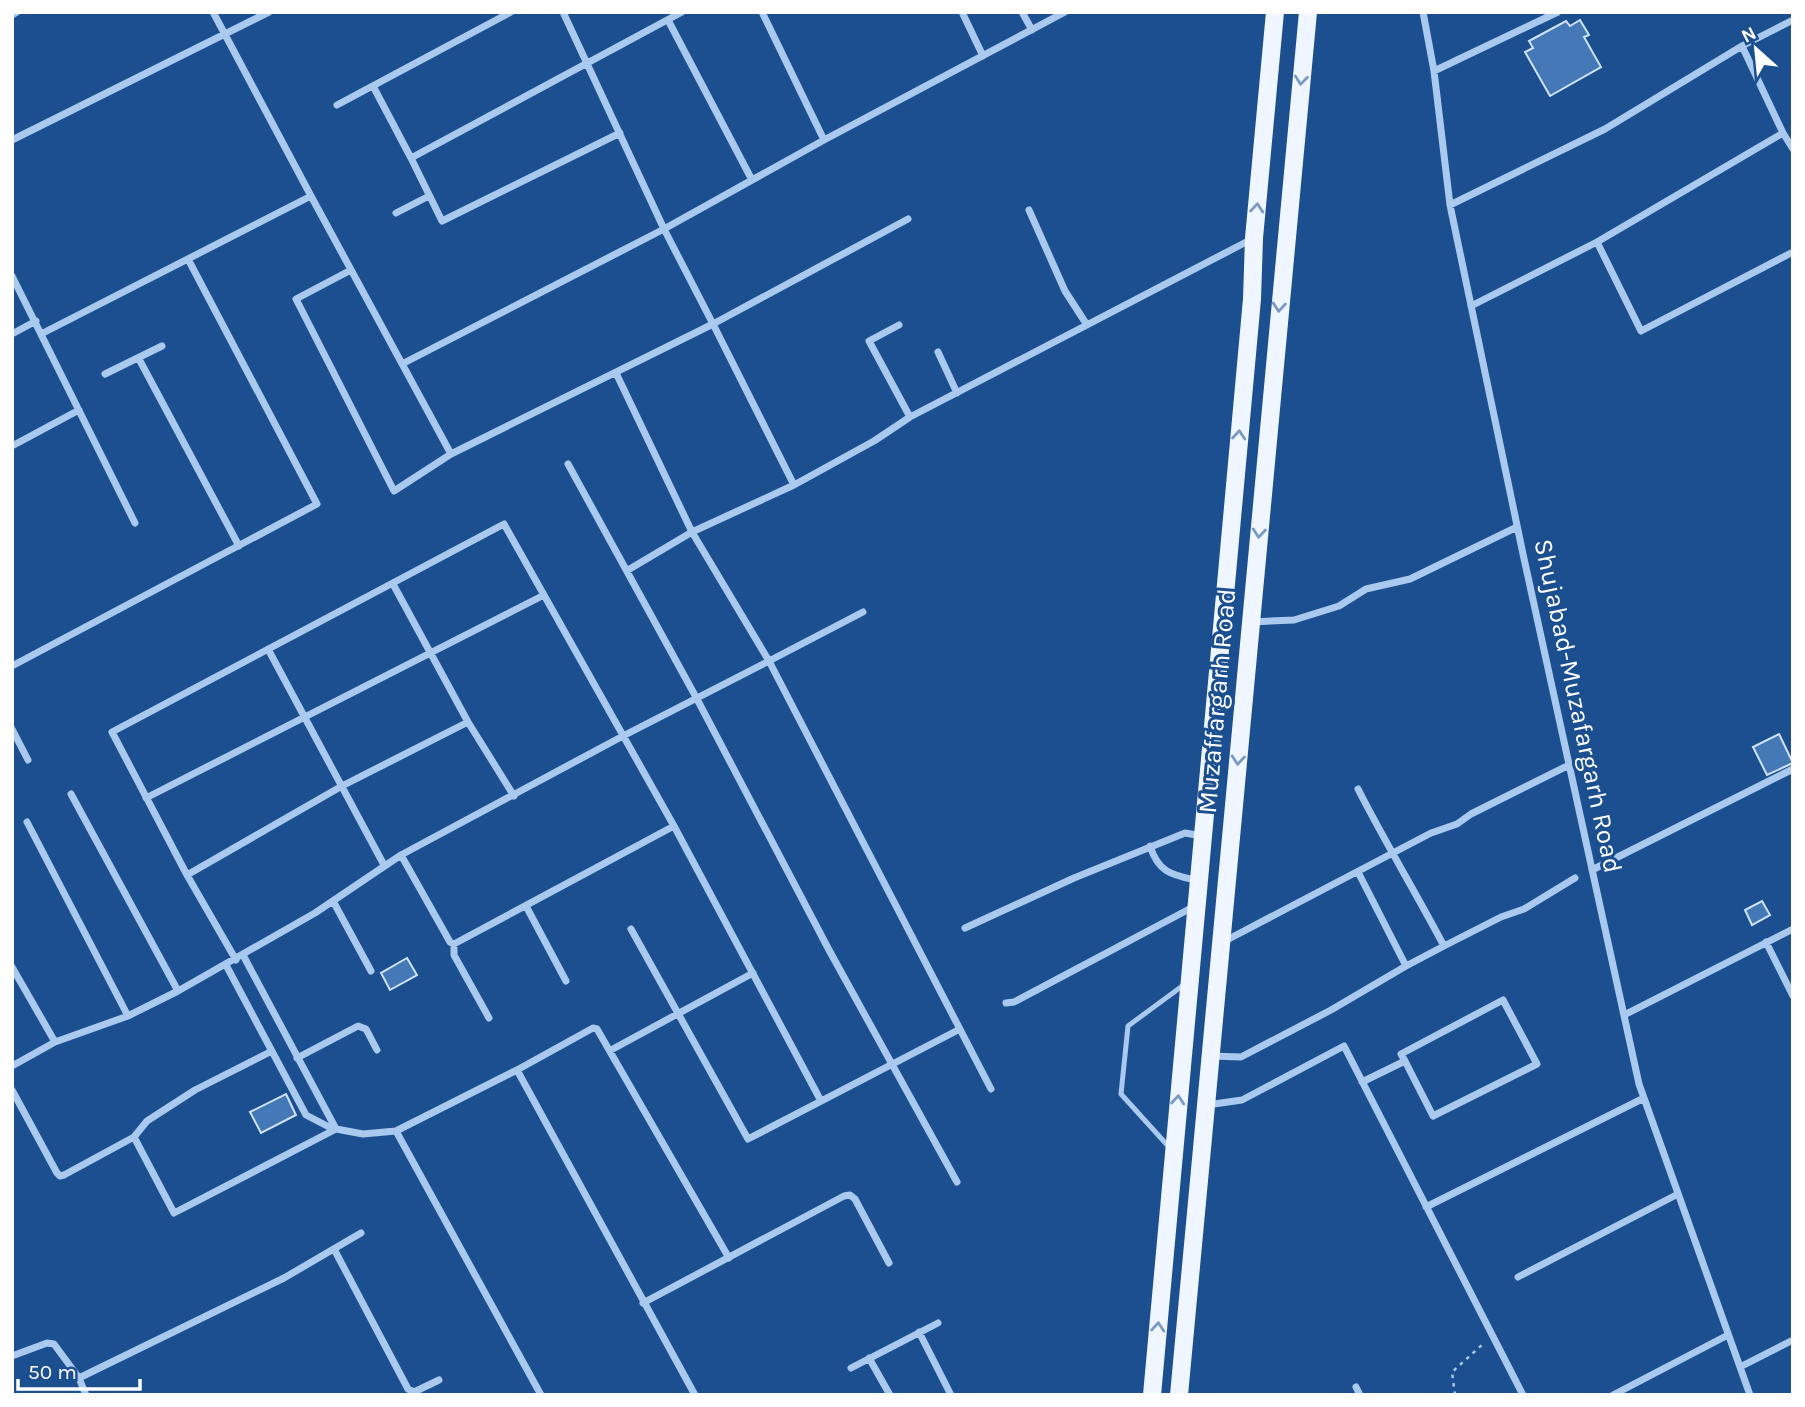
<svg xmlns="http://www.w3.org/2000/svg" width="1805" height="1407" viewBox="0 0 1805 1407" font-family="Karla,sans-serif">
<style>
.building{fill:#4478b7;stroke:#cfe3fa;stroke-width:2}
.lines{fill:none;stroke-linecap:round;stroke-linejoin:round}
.path{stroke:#a9c9ee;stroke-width:2.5;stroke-dasharray:3.5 5;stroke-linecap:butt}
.lane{stroke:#a9c9ee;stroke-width:5}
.street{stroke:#a9c9ee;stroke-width:7}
.primary{stroke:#f0f6ff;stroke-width:18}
.oneway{stroke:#7b9ac1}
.labels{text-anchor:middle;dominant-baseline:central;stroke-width:6;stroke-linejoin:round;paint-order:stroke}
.street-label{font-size:26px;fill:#fff;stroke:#1b4f8f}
</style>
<rect width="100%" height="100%" fill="#1b4f8f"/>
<path class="building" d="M 1580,20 L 1589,35 L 1584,37 L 1601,67 L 1550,96 L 1525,52 L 1533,48 L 1529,41 L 1566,21 L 1570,26 Z
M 1779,734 L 1793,763 L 1767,775 L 1753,747 Z
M 1762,901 L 1770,915 L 1752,925 L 1745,910 Z
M 407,958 L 417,975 L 390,990 L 381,973 Z
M 286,1094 L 296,1115 L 261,1133 L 250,1112 Z"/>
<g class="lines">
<path class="path" d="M 1455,1395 L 1452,1372 L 1483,1344"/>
<path class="lane" d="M 1169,1147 L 1121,1094 L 1128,1026 L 1185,984"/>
<path class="street" d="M 213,12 L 311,196
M 563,12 L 664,229 L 824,140 L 1065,12
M 762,12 L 824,140
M 962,12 L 983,56
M 1022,12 L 1032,30
M 1423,12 L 1434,71 L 1450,205 L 1523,554 L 1639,1084 L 1750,1395
M 12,15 L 17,12
M 668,20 L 752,180
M 1742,46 L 1793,20
M 1434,71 L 1558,12
M 373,86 L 411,158 L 682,12
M 337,105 L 511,12
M 12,140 L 269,12
M 411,158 L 442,221 L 620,133
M 1450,205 L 1605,129 L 1742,46 L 1783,133
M 1029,210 L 1065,291 L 1087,325
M 396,213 L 429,196
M 1597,242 L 1783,133 L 1793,149
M 351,270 L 296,299 L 394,491 L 451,454
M 12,276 L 135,523
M 1471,306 L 1597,242 L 1641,331 L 1793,252
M 899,325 L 869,341 L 910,417
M 43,333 L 311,196 L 451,454 L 713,324 L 664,229 L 402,364
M 12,334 L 36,321
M 938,352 L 957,393
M 139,359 L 239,546
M 616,373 L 692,532 L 769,661 L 863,612
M 105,374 L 162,346
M 12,446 L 79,410
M 568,464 L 697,699 L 829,950 L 957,1182
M 794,485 L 874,441 L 910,417 L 1252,239
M 628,570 L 692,532 L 794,485 L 713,324 L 908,219
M 393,584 L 468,722 L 514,796
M 1251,622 L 1294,620 L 1339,606 L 1366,589 L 1410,579 L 1517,527
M 268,649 L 384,865
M 12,666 L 317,504 L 188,259
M 12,729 L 28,760
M 1358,789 C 1385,842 1416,893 1444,946 L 1501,917 L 1524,909 L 1575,878
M 71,794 L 178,991
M 146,798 L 544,595
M 27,822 L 128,1016
M 1150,846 C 1159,874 1173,875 1199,881
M 401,855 L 450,942 L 454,944 L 674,826
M 1592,870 L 1793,769
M 1358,872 L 1406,966 L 1444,946
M 187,875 L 342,786 L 468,722
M 333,901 L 371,971
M 526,906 L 566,981
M 965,928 L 1074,878 L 1185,833 L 1202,836
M 631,929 L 748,1139 L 960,1029
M 1223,942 L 1431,833 L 1457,824 L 1471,814 L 1569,765
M 1766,942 L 1793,996
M 454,944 L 454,955 L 489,1018
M 236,960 L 187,875 L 112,732 L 504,524 L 674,826 L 821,1101
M 226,965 L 306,1115 L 331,1128 L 363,1134 L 396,1131 L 541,1395
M 12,967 L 55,1042
M 1006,1003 L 1014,1002 L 1195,906
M 1624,1015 L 1793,929
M 611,1050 L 753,973
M 1211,1056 L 1241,1057 L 1331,1010 L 1406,966
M 297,1058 L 358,1026 L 366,1029 L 377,1050
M 12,1066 L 55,1042 L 128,1016 L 178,991 L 315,913 L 401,855 L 623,736 L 769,661 L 991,1089
M 517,1070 L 593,1028 L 597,1029 L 729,1258
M 1362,1082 L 1405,1061 L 1401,1054 L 1503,1000 L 1537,1064 L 1433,1116 L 1405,1061
M 12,1090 L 57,1173 L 60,1176 L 64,1175 L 134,1137 L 147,1121 L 195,1090 L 272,1051
M 1207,1105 L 1242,1100 L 1344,1046 L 1523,1395
M 396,1131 L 517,1070 L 695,1395
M 134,1137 L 174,1213 L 336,1129 L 243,955
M 1426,1207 L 1644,1098
M 334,1249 L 408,1389 L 414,1392 L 439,1380
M 1518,1277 L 1678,1194
M 643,1303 L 844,1196 L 850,1195 L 855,1199 L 889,1263
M 919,1332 L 951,1395
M 12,1356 L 47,1343 L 54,1344 L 79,1378 L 284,1278 L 361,1233
M 869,1358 L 890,1395
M 1740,1367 L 1793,1340
M 851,1368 L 938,1323
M 79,1378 L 86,1395
M 1356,1387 L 1360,1395
M 1613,1395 L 1728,1335"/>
<path class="primary" d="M 1152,1395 L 1252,299 L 1254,238 L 1275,12
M 1179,1395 L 1308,12"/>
</g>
<defs><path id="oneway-chevron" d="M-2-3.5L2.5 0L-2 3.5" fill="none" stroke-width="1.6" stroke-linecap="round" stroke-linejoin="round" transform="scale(1.75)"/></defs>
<g class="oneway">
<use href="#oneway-chevron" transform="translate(1301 80) rotate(96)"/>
<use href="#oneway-chevron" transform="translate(1257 208) rotate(-85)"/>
<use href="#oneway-chevron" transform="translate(1279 307) rotate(95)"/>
<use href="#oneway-chevron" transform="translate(1239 435) rotate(-85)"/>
<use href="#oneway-chevron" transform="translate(1259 533) rotate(95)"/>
<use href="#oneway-chevron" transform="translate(1238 760) rotate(95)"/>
<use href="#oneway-chevron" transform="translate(1178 1100) rotate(-85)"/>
<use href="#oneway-chevron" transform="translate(1158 1327) rotate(-85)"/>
</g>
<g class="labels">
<g class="street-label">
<text transform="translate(1217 701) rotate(-85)">Muzaffargarh Road</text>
<text transform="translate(1578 706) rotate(78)">Shujabad-Muzafargarh Road</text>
</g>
</g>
<rect width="1805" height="1407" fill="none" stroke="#ffffff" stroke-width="28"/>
<g transform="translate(1756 49) rotate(333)" stroke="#1b4f8f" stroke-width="5" paint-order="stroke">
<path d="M0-5L12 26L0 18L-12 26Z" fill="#ffffff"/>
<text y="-10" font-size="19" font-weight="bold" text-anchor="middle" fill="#ffffff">N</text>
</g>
<path d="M18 1379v10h122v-10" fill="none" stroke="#ffffff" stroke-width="3.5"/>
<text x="28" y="1379" font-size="21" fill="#ffffff" stroke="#1b4f8f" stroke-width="5" paint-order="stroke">50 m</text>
</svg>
